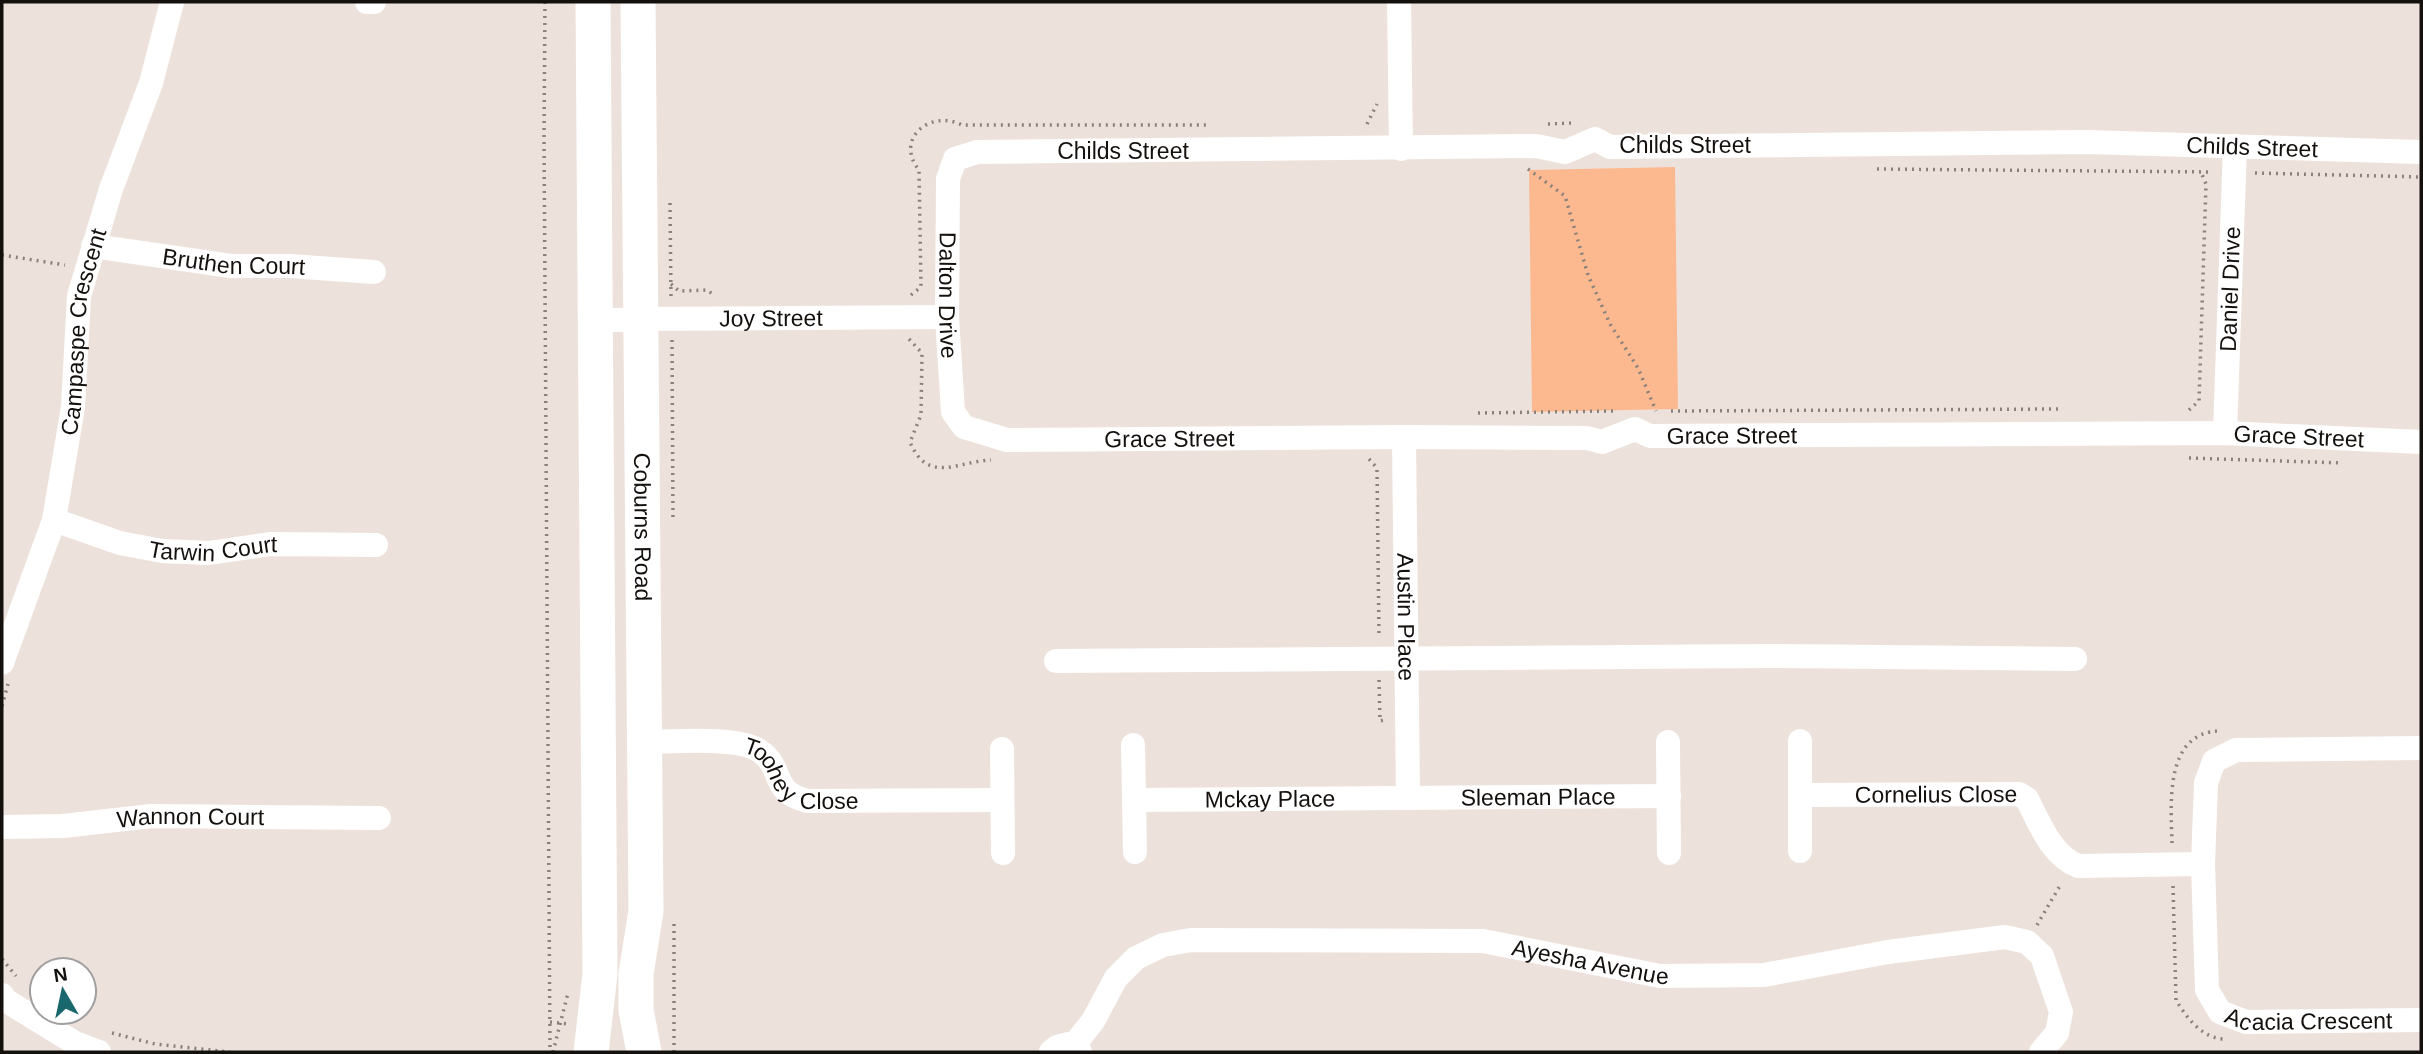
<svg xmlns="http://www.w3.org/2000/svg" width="2423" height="1054" viewBox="0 0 2423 1054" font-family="Helvetica,sans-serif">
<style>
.green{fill:#fcb88f}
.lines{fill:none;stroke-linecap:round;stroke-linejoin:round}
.path{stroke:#89817c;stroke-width:3.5;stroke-dasharray:2 5;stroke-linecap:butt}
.street{stroke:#fff;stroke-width:24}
.secondary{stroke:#fff;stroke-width:35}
.labels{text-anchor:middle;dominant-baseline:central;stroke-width:5;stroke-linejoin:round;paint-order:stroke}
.street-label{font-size:23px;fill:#14100e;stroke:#fff}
</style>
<rect width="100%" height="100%" fill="#ede2db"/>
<path class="green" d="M 1675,167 L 1678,409 L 1532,412 L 1529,170 Z"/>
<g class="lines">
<path class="path" d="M 545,2 L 544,137 L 550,1052
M 1367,124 L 1377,104
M 1548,124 L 1572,123
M 1528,169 L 1565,196 L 1588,275 L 1610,324 L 1638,368 L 1656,411
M 1877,169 L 2213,172
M 2255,173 L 2421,177
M 670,203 L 671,297
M 2,255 L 65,265
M 671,284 L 679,291 L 707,290 L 714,295
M 911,295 L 921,287 L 919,170 C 894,139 930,109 962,125 L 1208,125
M 909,339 L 922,353 L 921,415 L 910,442 C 928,485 958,461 991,460
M 672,340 L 673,518
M 2189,410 L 2199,401 L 2206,184 L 2201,172
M 1671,411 L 2059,409
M 1478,413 L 1614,411
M 2189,458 L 2342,463
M 1369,459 L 1377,468 L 1379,638
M 1379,680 L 1380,721 L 1384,720
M 2,706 L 8,684
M 2172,843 C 2171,804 2164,732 2220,731
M 2173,886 L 2176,1000 C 2186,1017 2202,1038 2223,1039
M 674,924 L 674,1052
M 2037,925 L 2061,884
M 2,959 L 16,976
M 550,1022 L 568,1024
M 112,1033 L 155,1044 L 230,1052
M 553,1052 L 568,993"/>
<g class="street">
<path d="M 367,2 L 374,2"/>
<path d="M 1399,2 L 1401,149"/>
<path id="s1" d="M 2421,152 L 2087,142 L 1610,147 L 1595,139 L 1565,152 L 1536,146 L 977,152 L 955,159 L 948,179 L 947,317 L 953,412 L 964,427 L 1007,440 L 1404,437 L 1587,438 L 1602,442 L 1635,429 L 1650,436 L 2225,433 L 2421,442"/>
<path id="s2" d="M 93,246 L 231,266 L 290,266 L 374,272"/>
<path id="s3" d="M 594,321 L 640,319 L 947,317"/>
<path id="s4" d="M 2225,433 L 2235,146"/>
<path id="s5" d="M 1404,437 L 1408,798"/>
<path id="s6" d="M 54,520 L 120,543 L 162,551 L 209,553 L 270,544 L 376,545"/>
<path d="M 1056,661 L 1769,656 L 2075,659"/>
<path id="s7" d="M 2,663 L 54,520 L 73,407 L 79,296 L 111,189 L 151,83 L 172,2"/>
<path d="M 1800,741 L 1800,851"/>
<path id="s8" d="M 645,742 C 672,742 736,736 758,750 C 786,767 768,792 808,801 L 1002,800"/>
<path d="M 1668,742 L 1669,853"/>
<path d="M 1133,745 L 1135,852"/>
<path d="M 1002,749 L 1003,853"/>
<path id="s9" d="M 1800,795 L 2019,794 L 2027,799 C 2040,824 2051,855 2078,866 L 2203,864 L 2206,783 L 2214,761 L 2236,750 L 2421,748"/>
<path id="s10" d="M 1134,800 L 1669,796"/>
<path id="s11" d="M 2,827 L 63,826 L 151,816 L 379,818"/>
<path id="s12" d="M 2203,864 L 2207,990 L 2220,1012 L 2246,1022 L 2421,1020"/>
<path d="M 2,995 L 5,1000 L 75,1043 L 99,1052"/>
<path id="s13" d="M 1073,1046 L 1093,1021 L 1116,978 L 1136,958 L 1163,945 L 1191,940 L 1483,941 L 1660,976 L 1764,975 L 1888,952 L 2005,937 L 2027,942 L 2042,956 L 2061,1012 L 2057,1033 L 2041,1052"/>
<path d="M 1051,1052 L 1057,1047 L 1068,1044 L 1080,1052"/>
</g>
<g class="secondary">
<path id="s14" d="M 638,2 L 646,911 L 636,974 L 636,1010 L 644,1052"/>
<path d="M 591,1052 L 600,974 L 593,2"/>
</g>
</g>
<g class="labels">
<g class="street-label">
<text x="1685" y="145">Childs Street</text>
<text transform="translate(2252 147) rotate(2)">Childs Street</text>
<text x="1123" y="151">Childs Street</text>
<text stroke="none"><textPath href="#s2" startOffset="142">Bruthen Court</textPath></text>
<text stroke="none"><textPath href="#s4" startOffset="144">Daniel Drive</textPath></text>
<text stroke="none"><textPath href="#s1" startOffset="1610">Dalton Drive</textPath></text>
<text stroke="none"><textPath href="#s3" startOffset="177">Joy Street</textPath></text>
<text stroke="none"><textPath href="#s7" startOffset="343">Campaspe Crescent</textPath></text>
<text stroke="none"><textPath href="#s1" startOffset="2520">Grace Street</textPath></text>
<text stroke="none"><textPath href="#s1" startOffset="3087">Grace Street</textPath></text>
<text stroke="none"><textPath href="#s1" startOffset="1953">Grace Street</textPath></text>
<text stroke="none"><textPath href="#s14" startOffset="525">Coburns Road</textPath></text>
<text stroke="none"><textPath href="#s6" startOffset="164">Tarwin Court</textPath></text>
<text stroke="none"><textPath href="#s5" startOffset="180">Austin Place</textPath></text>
<text stroke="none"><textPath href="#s8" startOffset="170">Toohey Close</textPath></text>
<text stroke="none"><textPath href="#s10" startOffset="404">Sleeman Place</textPath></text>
<text stroke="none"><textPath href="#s9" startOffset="136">Cornelius Close</textPath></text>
<text stroke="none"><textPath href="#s10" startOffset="136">Mckay Place</textPath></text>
<text stroke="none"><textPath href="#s11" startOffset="189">Wannon Court</textPath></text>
<text stroke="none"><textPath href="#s13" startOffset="569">Ayesha Avenue</textPath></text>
<text stroke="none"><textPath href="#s12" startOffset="242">Acacia Crescent</textPath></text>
</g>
</g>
<rect width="2423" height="1054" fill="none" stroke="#14100e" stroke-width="7"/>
<g transform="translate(63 991) rotate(351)"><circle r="33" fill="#ffffff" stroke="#a19f9f" stroke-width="2"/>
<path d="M0-5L12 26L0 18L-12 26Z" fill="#1a676d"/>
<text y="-10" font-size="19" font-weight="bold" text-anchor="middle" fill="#14100e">N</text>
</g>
</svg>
